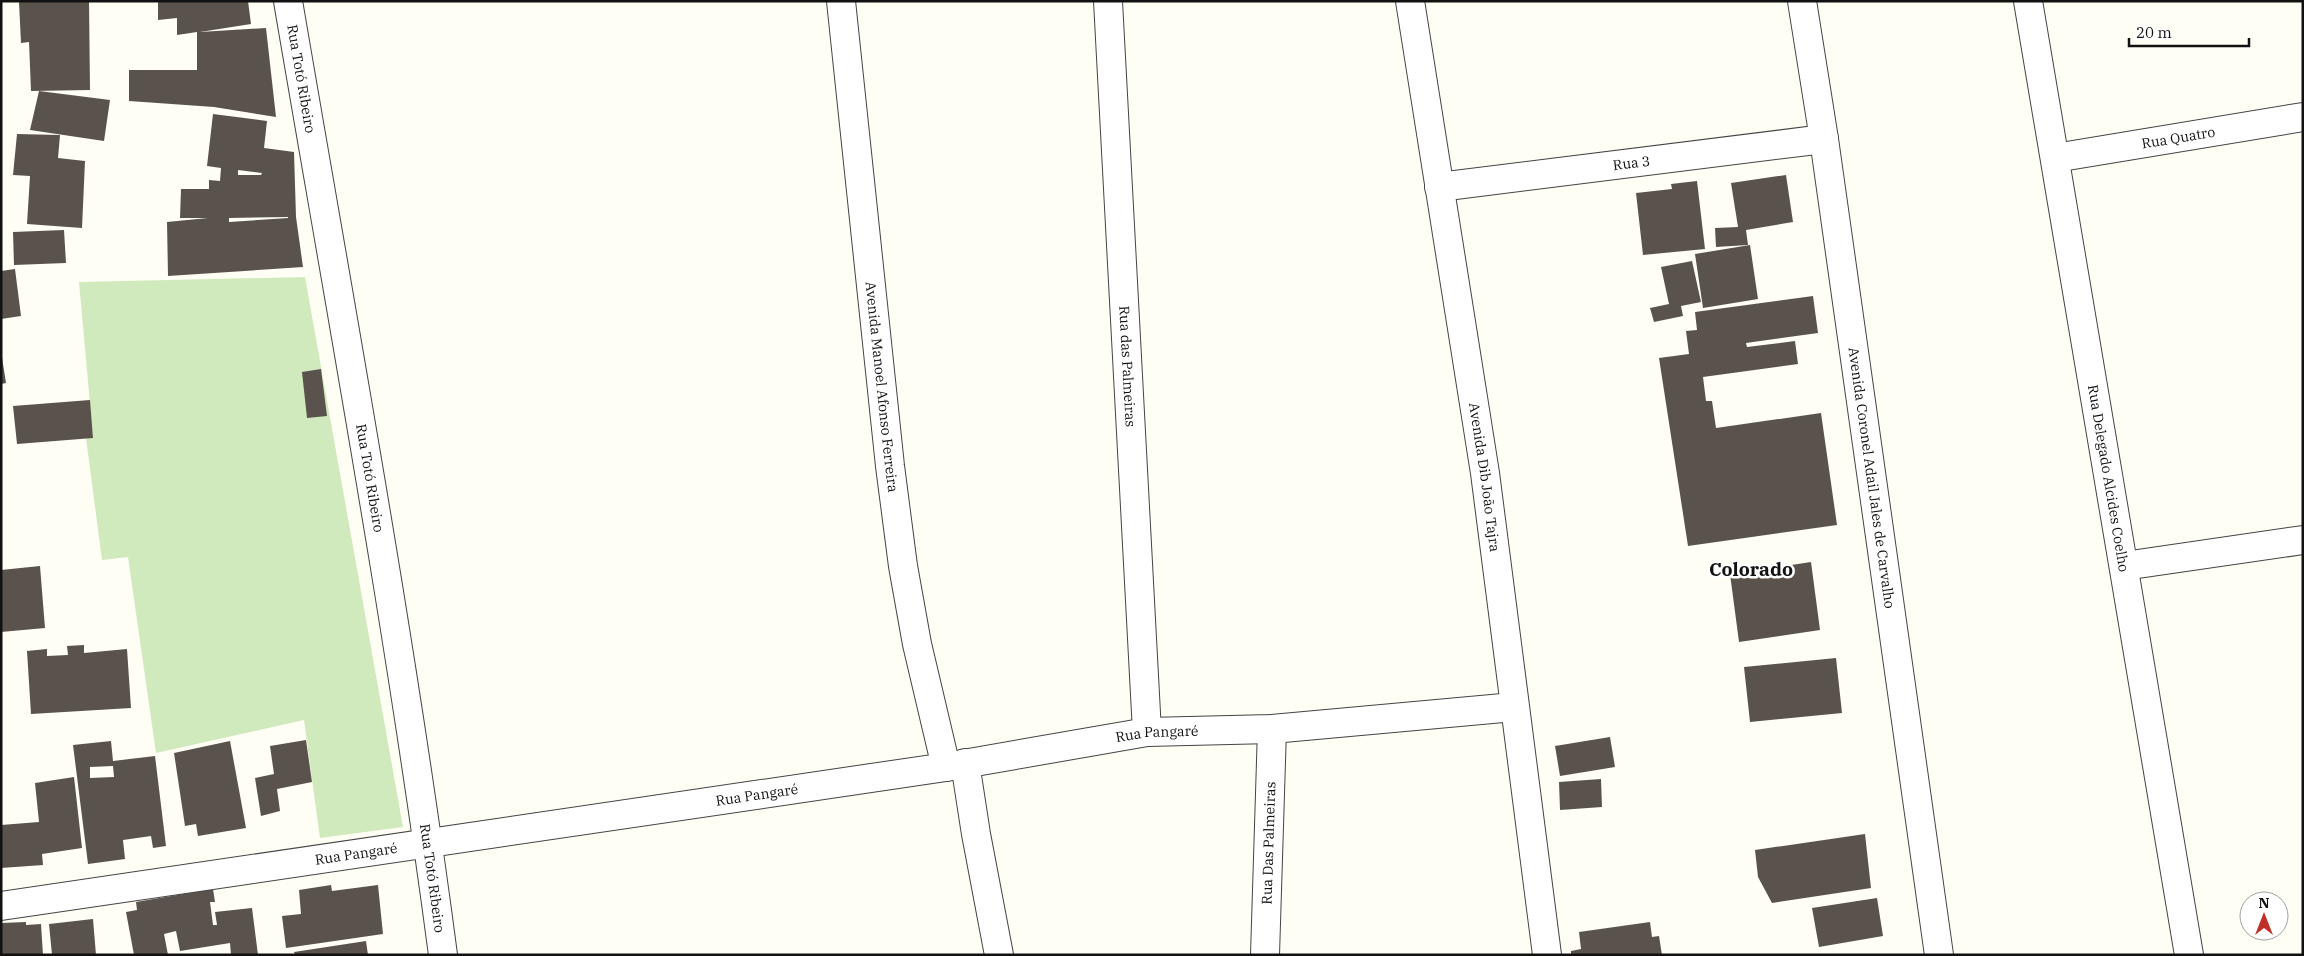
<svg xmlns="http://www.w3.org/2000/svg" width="2304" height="956" viewBox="0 0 2304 956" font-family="'IBM Plex Serif',serif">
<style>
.green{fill:#d1eabd}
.building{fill:#5a534d;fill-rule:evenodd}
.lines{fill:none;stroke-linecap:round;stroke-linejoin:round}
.street-casing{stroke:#444;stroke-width:30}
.street{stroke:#fff;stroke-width:28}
.labels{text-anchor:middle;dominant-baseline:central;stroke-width:5;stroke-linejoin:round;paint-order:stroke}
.street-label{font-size:14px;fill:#111;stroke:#fff}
.district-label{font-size:19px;font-weight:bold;fill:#111;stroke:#fff}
</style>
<rect width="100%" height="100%" fill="#fffef5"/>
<path class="green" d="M 305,277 L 403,827 L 320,838 L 304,720 L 156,753 L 128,557 L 102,560 L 86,438 L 93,437 L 79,282 Z"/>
<path class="building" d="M 29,1 L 89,1 L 90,90 L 31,91 L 29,42 L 21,43 L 19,2 Z
M 158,1 L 248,1 L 251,24 L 200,32 L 266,28 L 276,117 L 214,107 L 129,101 L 129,70 L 197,70 L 197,32 L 177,35 L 177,18 L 158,20 Z
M 39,91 L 110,100 L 104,141 L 30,130 Z
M 213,114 L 267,121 L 264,148 L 294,152 L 296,217 L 303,267 L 168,276 L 167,222 L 208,218 L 180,218 L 181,189 L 209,189 L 209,180 L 220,181 L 221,168 L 207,166 ZM 238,170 L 262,173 L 261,175 L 238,175 ZM 229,218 L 288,217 L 288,218 L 229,222 Z
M 17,134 L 60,135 L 58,158 L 85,161 L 82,228 L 27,224 L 30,176 L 13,175 Z
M 1786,175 L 1793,222 L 1746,230 L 1748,245 L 1716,247 L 1715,228 L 1738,227 L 1731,183 Z
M 1697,181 L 1705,249 L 1643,255 L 1636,193 L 1672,189 L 1671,184 Z
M 64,230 L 66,263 L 14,265 L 13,232 Z
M 1750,245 L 1758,299 L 1703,308 L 1695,254 Z
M 1692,261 L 1701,302 L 1681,306 L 1683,316 L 1654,322 L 1650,308 L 1669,304 L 1661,267 Z
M 15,269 L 21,316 L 1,319 L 1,271 Z
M 1813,296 L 1818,333 L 1746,343 L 1747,347 L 1795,341 L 1798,364 L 1703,377 L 1706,401 L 1712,401 L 1716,428 L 1821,413 L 1837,525 L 1688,546 L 1659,358 L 1689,354 L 1686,331 L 1697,330 L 1695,312 Z
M 1,351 L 6,383 L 1,384 Z
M 321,369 L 327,416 L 307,418 L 302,372 Z
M 90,400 L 93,438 L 17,444 L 13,406 Z
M 1811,562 L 1820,630 L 1739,642 L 1730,574 Z
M 40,566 L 45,628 L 1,632 L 1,570 Z
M 84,645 L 84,653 L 127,649 L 131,708 L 31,714 L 27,651 L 47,649 L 47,656 L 68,655 L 67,646 Z
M 1836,658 L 1842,713 L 1750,722 L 1744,667 Z
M 1610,737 L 1615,767 L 1560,776 L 1555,746 Z
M 306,740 L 312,782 L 277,789 L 280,811 L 261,816 L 255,778 L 274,774 L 270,746 Z
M 111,741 L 113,761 L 155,756 L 166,846 L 153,848 L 151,836 L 123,840 L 125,859 L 88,864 L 73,745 ZM 113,766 L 114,777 L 90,778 L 90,767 Z
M 230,741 L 246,828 L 198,836 L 196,824 L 185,826 L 174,753 Z
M 74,777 L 82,848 L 42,854 L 43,865 L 1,868 L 1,825 L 39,822 L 35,783 Z
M 1601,779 L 1602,807 L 1560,810 L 1559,782 Z
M 1865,834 L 1871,888 L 1772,903 L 1758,877 L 1755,850 Z
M 331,885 L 332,891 L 378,885 L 383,934 L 286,948 L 282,916 L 301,914 L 299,890 Z
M 213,889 L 215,902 L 210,902 L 213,925 L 217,925 L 215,912 L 252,908 L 258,955 L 231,955 L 230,943 L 180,951 L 176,931 L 164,934 L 168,955 L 134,955 L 126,912 L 137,910 L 136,902 Z
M 1877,898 L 1883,936 L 1819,947 L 1812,908 Z
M 93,919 L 96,955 L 52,955 L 49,924 Z
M 26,922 L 26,925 L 41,924 L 43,955 L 1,955 L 1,923 Z
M 1650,922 L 1652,937 L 1659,936 L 1662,955 L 1571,955 L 1571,951 L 1581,949 L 1579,932 Z
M 366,941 L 368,955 L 295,955 L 294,952 Z"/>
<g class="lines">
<defs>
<g id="street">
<path id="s1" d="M 288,1 C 342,318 401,636 443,955"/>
<path id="s2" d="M 841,1 L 890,466 L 903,566 L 917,644 L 946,767"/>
<path id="s3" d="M 1108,1 L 1147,732"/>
<path id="s4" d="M 1410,1 L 1485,473 L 1547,955"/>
<path id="s5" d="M 1802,1 L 1824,139 L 1939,955"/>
<path id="s6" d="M 2028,1 L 2189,955"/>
<path id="s7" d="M 2055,158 L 2303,117"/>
<path id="s8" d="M 1439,187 L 1824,139"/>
<path d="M 2124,566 L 2303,540"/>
<path d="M 965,763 L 976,834 L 999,955"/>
<path id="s9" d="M 1,906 L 946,767 L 1147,732 L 1272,729 L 1514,707"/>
<path id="s10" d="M 1265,955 L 1272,729"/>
</g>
</defs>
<use href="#street" class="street-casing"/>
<use href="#street" class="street"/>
</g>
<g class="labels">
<g class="street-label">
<text stroke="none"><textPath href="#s1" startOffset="79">Rua Totó Ribeiro</textPath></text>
<text stroke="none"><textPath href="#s7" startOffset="125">Rua Quatro</textPath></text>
<text stroke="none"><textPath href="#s8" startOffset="194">Rua 3</textPath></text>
<text stroke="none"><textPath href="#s3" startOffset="366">Rua das Palmeiras</textPath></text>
<text stroke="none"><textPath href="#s2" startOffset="388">Avenida Manoel Afonso Ferreira</textPath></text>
<text stroke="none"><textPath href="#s1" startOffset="484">Rua Totó Ribeiro</textPath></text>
<text stroke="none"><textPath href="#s4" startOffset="482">Avenida Dib João Tajra</textPath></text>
<text stroke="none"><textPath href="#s5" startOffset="482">Avenida Coronel Adail Jales de Carvalho</textPath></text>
<text stroke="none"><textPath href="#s6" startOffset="484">Rua Delegado Alcides Coelho</textPath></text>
<text stroke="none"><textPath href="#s9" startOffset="1169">Rua Pangaré</textPath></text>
<text stroke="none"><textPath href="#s9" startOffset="764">Rua Pangaré</textPath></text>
<text stroke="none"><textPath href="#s10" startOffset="112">Rua Das Palmeiras</textPath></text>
<text stroke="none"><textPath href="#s9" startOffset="359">Rua Pangaré</textPath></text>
<text stroke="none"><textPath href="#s1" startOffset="889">Rua Totó Ribeiro</textPath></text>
</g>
<g class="district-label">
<text x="1751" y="569">Colorado</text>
</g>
</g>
<rect width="2304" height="956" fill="none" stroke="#111111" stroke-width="5"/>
<g transform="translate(2264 916)"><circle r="24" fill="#ffffff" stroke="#a0a0a0"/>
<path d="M0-4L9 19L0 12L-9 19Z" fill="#c12f29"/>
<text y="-8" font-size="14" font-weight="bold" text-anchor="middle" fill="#111111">N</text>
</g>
<path d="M2129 38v8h120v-8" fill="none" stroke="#111111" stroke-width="2.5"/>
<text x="2136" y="38" font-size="15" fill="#111111" stroke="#ffffff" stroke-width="4" paint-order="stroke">20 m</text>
</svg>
